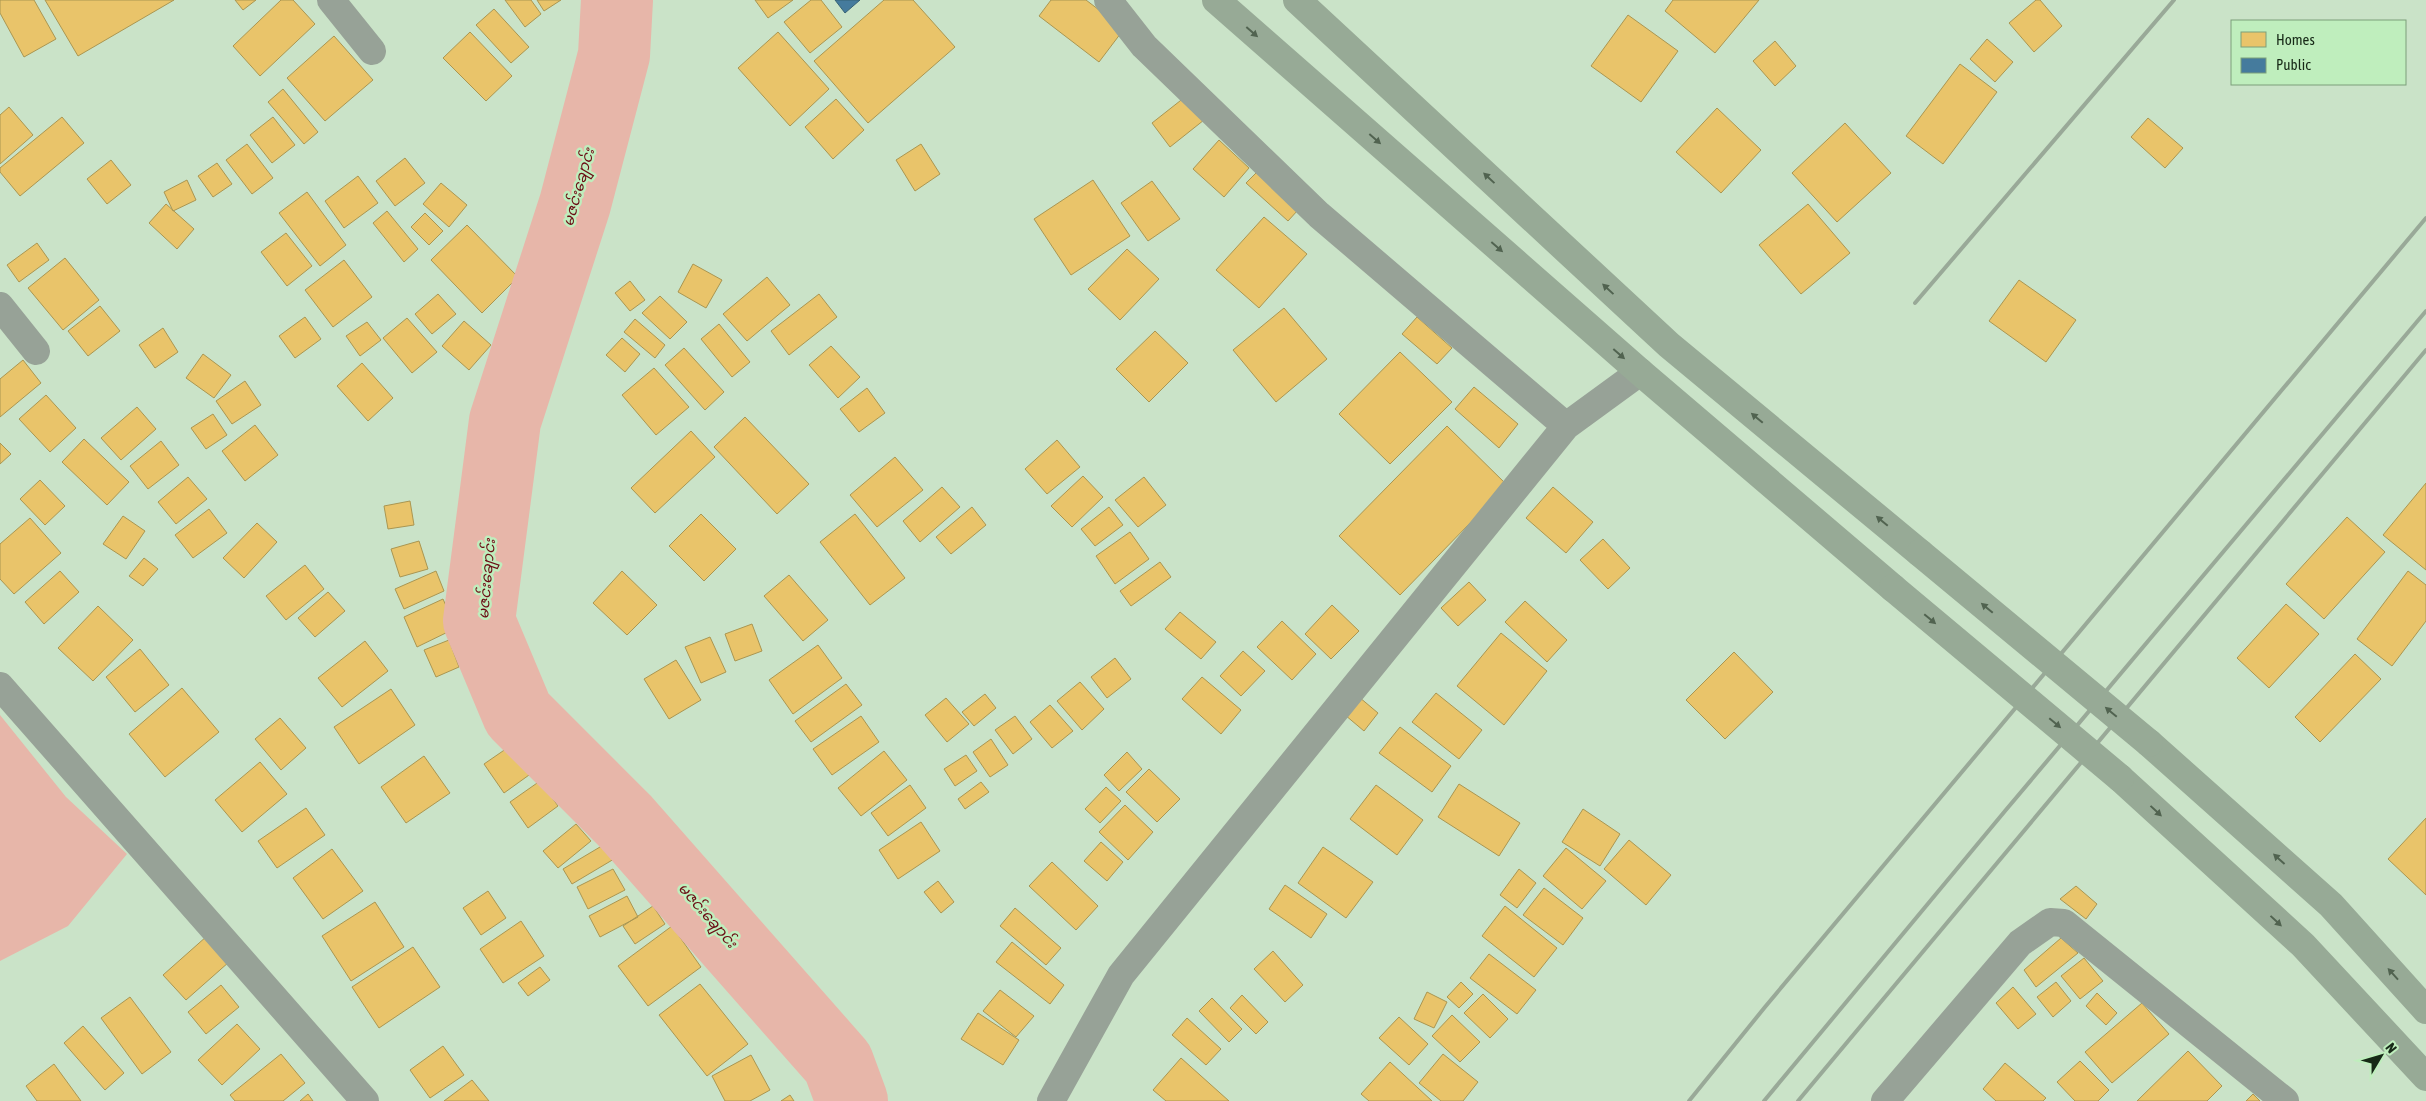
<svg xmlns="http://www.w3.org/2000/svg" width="2426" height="1101" viewBox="0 0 2426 1101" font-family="'Asap Condensed','Noto Sans Myanmar',sans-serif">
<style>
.water{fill:#e7b6a9}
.homes{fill:#e9c46a;stroke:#aa9651}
.public{fill:#457b9d;stroke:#376275}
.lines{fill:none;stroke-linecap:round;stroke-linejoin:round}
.river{stroke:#e7b6a9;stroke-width:72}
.street{stroke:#97a297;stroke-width:28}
.highway{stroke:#97aa96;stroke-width:28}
.rail{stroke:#99a998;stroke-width:4}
.highway-bridge{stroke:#97aa96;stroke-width:28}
.oneway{fill:#516350}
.labels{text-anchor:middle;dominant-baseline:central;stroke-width:5;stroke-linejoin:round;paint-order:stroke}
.water-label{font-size:15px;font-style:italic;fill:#6a0b13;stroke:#bfeebd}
</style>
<rect width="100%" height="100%" fill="#cae3c8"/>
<path class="water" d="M 0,715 L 66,797 L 127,854 L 68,926 L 0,961 Z"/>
<path class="homes" d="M 0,0 L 34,0 L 56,39 L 24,57 L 0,13 Z
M 45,0 L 174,0 L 78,56 Z
M 235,0 L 256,0 L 243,10 Z
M 281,0 L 293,0 L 315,24 L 260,76 L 233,46 Z
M 505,0 L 531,0 L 541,14 L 525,27 Z
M 537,0 L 561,0 L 544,11 Z
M 755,0 L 793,0 L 768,18 Z
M 811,0 L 821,0 L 842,27 L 810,53 L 784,22 Z
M 884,0 L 913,0 L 955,47 L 868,123 L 814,61 Z
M 1051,0 L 1086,0 L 1124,29 L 1099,62 L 1039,16 Z
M 1673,0 L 1759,0 L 1715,53 L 1665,11 Z
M 2036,0 L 2040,0 L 2062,26 L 2034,52 L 2009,23 Z
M 494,9 L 529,47 L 511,63 L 476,25 Z
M 1628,15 L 1678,51 L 1641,102 L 1591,66 Z
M 470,32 L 512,76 L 486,101 L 443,58 Z
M 778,32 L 829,89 L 790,126 L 738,68 Z
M 334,36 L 373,80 L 325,121 L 287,78 Z
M 1987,39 L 2013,62 L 1995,82 L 1970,59 Z
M 1775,41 L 1796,66 L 1775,86 L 1753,61 Z
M 1960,64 L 1997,92 L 1943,164 L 1906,136 Z
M 283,89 L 318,132 L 304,144 L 268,102 Z
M 1185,97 L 1204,120 L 1170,147 L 1152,123 Z
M 836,99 L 864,130 L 833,159 L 805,127 Z
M 9,107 L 33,135 L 0,164 L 0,115 Z
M 1717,108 L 1761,150 L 1721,193 L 1676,152 Z
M 62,117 L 84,143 L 20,196 L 0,172 L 0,168 Z
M 273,117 L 295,145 L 272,163 L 250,135 Z
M 2148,118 L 2183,148 L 2165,168 L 2131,137 Z
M 1845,123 L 1891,173 L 1837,222 L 1792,173 Z
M 1219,140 L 1249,168 L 1224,197 L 1193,169 Z
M 247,144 L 273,178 L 252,194 L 226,160 Z
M 921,144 L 940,174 L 915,191 L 896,160 Z
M 405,158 L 425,183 L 395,206 L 376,181 Z
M 111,160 L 131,185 L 107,204 L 87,179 Z
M 217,163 L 232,184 L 213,197 L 198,176 Z
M 1257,172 L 1298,210 L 1288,221 L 1246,183 Z
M 358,176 L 378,203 L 344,228 L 325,201 Z
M 187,180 L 196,200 L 173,211 L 164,192 Z
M 1093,180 L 1130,236 L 1071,275 L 1034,219 Z
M 1152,181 L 1180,219 L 1148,241 L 1121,203 Z
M 441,183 L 467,205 L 449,227 L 423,204 Z
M 307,192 L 346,245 L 320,266 L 279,213 Z
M 166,204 L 194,229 L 177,249 L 149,223 Z
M 1808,204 L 1850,253 L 1801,294 L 1759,245 Z
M 387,211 L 418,249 L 404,262 L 373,223 Z
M 425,213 L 443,231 L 429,245 L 411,227 Z
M 1264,217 L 1307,254 L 1259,308 L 1216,270 Z
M 467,225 L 518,277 L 482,313 L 431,260 Z
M 286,233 L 312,266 L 287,286 L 261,252 Z
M 37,243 L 49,260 L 19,282 L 7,265 Z
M 1127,249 L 1159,279 L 1120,320 L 1088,289 Z
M 65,258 L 99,300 L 63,330 L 28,288 Z
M 344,260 L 372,297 L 333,327 L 305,290 Z
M 693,264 L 722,280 L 706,308 L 678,292 Z
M 767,277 L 790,305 L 747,341 L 723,314 Z
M 2019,280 L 2076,320 L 2046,362 L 1989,321 Z
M 630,281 L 645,300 L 630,311 L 615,293 Z
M 438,294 L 456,314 L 432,334 L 415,314 Z
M 819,294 L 837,317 L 789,355 L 771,331 Z
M 660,296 L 687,322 L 670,339 L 642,313 Z
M 100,306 L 120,331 L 88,356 L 68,331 Z
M 1284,308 L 1327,359 L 1276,402 L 1233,350 Z
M 305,317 L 321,339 L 295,358 L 279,336 Z
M 1417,317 L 1452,348 L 1437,364 L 1402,334 Z
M 407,318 L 437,352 L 412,373 L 383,338 Z
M 635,319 L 665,345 L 655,358 L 624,332 Z
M 464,321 L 491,345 L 469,370 L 442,346 Z
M 367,322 L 381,340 L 360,356 L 346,336 Z
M 719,324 L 750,362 L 732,377 L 701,339 Z
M 163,328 L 178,352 L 155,368 L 139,345 Z
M 1155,331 L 1188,363 L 1149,402 L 1116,369 Z
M 622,338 L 640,354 L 625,372 L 606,355 Z
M 831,346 L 860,377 L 838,398 L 809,365 Z
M 684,348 L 724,392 L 705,410 L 665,365 Z
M 1400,352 L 1452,402 L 1390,464 L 1339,414 Z
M 203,354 L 231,375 L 214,398 L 186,378 Z
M 23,360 L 41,383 L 0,417 L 0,379 Z
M 362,363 L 393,398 L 368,421 L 337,386 Z
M 654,368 L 689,407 L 656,435 L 622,395 Z
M 245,381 L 261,405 L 232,424 L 216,401 Z
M 1474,387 L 1518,424 L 1499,448 L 1455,409 Z
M 867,388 L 885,413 L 859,432 L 840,409 Z
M 46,395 L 76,428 L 50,452 L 19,419 Z
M 137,407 L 156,429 L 121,460 L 101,438 Z
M 213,414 L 227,435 L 206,449 L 191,428 Z
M 745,417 L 809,484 L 777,514 L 714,447 Z
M 255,425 L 278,455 L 245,481 L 222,451 Z
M 1447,426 L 1507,485 L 1400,595 L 1339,536 Z
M 691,431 L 715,457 L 655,513 L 631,488 Z
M 84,439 L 129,482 L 107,505 L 62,462 Z
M 1057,440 L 1080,467 L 1047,494 L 1025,469 Z
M 161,441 L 179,465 L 148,489 L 130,466 Z
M 0,443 L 11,454 L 0,464 Z
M 895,457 L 923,490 L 877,527 L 850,495 Z
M 1083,476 L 1103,497 L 1072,527 L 1051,506 Z
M 188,477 L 207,499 L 176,524 L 158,502 Z
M 1144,477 L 1166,505 L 1138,527 L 1115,500 Z
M 40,480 L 65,506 L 45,525 L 20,499 Z
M 2426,483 L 2426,570 L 2383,535 Z
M 942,487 L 960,507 L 920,542 L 903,521 Z
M 1553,487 L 1593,522 L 1566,553 L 1526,518 Z
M 410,501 L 414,525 L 388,529 L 384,506 Z
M 972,507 L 986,525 L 951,554 L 936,537 Z
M 1109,507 L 1123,525 L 1095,546 L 1081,529 Z
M 209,509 L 227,533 L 193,558 L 175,535 Z
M 701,514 L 736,549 L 704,581 L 669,546 Z
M 855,514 L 905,578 L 870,605 L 820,542 Z
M 123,516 L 145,531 L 126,559 L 103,544 Z
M 2347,517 L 2385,552 L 2324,619 L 2286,584 Z
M 30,518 L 61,553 L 14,594 L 0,579 L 0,544 Z
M 257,523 L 277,542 L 244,578 L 223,558 Z
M 1130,532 L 1149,559 L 1115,584 L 1096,556 Z
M 1603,539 L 1630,568 L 1608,589 L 1580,560 Z
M 419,541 L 428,569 L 400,577 L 391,549 Z
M 144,558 L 158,569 L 143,586 L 129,576 Z
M 1160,562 L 1171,577 L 1131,606 L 1120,591 Z
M 305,565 L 324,589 L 286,620 L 266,596 Z
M 60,571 L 79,592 L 44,624 L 25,602 Z
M 436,571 L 444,591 L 404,609 L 395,589 Z
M 622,571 L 657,605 L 627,635 L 593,603 Z
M 2408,571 L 2426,585 L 2426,621 L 2392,666 L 2357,639 Z
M 789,575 L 828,620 L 803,641 L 764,596 Z
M 1469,582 L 1486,600 L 1458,626 L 1441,608 Z
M 328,592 L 345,611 L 315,637 L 298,618 Z
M 443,599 L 456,628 L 417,647 L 404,617 Z
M 1525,601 L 1567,640 L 1547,662 L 1505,622 Z
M 2286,604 L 2319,634 L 2269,688 L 2237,658 Z
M 1332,605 L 1359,631 L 1331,659 L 1305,634 Z
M 98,606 L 133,640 L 93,681 L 58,648 Z
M 1180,612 L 1216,642 L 1201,659 L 1165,629 Z
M 1282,621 L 1316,654 L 1292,680 L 1257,647 Z
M 752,624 L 762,651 L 735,661 L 725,634 Z
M 1501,633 L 1547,671 L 1504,725 L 1457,686 Z
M 710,637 L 726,672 L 701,683 L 685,647 Z
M 449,640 L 459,667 L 436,677 L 424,650 Z
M 365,641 L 388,671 L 342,707 L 318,678 Z
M 818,645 L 842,678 L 793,714 L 769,680 Z
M 140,649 L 169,685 L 135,712 L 106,677 Z
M 1243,651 L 1265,671 L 1241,696 L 1220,676 Z
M 1734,652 L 1773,692 L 1725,739 L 1686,700 Z
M 2355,654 L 2381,679 L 2320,742 L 2295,717 Z
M 1115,658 L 1131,679 L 1107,698 L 1091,677 Z
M 676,660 L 701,700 L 669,719 L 644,679 Z
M 1202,677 L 1241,710 L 1221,734 L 1182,699 Z
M 1080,682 L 1104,709 L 1082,730 L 1057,701 Z
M 846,684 L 862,705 L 811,742 L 795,721 Z
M 182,688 L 219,732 L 165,777 L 129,734 Z
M 391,689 L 415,725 L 359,764 L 334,727 Z
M 1436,693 L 1482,730 L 1459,759 L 1412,722 Z
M 985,694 L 996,708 L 974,726 L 962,712 Z
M 1359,697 L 1378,713 L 1364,731 L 1345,715 Z
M 946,698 L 969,724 L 947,742 L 925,715 Z
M 1050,705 L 1073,731 L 1052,748 L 1030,722 Z
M 861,716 L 879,742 L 832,775 L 813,749 Z
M 1015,716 L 1032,739 L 1013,754 L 995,730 Z
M 280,718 L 306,748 L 281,770 L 255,739 Z
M 1400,727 L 1451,766 L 1432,792 L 1379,753 Z
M 991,739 L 1008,765 L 990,777 L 973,752 Z
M 516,742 L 536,770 L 504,793 L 484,764 Z
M 884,751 L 907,780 L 861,816 L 838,788 Z
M 1127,752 L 1142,769 L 1119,791 L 1104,775 Z
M 966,755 L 977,771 L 955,786 L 944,769 Z
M 424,756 L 450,793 L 406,823 L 381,787 Z
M 260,762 L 287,794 L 242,832 L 215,800 Z
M 1149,769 L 1180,799 L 1157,822 L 1126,792 Z
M 540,781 L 558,806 L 528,828 L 510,802 Z
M 981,782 L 989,792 L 965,809 L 958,799 Z
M 1459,784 L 1520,823 L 1499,856 L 1438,817 Z
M 910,785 L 926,808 L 888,836 L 871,813 Z
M 1376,785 L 1423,820 L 1397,855 L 1350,819 Z
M 1106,787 L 1121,801 L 1100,823 L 1085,809 Z
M 1125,805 L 1153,832 L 1128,860 L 1099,832 Z
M 306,808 L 325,835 L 277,868 L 258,841 Z
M 1583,809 L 1620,834 L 1600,866 L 1562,842 Z
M 2426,818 L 2426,895 L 2388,859 Z
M 921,822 L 940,851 L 898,879 L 879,850 Z
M 576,824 L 591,841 L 558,868 L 543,851 Z
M 1629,840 L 1671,875 L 1646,905 L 1604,869 Z
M 1101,842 L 1123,862 L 1107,881 L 1084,861 Z
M 605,844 L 614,859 L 572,884 L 563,869 Z
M 1323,847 L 1373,882 L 1346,918 L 1298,883 Z
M 1566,848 L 1606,881 L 1582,909 L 1543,876 Z
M 332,849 L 363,891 L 323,919 L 293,878 Z
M 1052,862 L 1098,906 L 1076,930 L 1029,886 Z
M 613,869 L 625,890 L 588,909 L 577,887 Z
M 1519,869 L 1536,883 L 1517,908 L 1500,895 Z
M 938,881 L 954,902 L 941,913 L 924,892 Z
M 1285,885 L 1327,914 L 1311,938 L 1269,909 Z
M 2076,886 L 2097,904 L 2086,919 L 2060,899 Z
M 1544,888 L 1583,918 L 1563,945 L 1523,915 Z
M 488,891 L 506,918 L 481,935 L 463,908 Z
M 627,896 L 638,917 L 600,937 L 589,916 Z
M 375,902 L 404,947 L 351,981 L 322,936 Z
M 653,906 L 665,924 L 635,944 L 623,926 Z
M 1505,906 L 1557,948 L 1534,977 L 1482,936 Z
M 1015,908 L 1061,948 L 1046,965 L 1000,926 Z
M 521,921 L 544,956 L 503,983 L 480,949 Z
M 672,926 L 701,967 L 648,1006 L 618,966 Z
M 207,936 L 229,962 L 186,1000 L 163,975 Z
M 2061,938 L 2078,953 L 2036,987 L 2024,970 Z
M 1012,942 L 1064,985 L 1050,1004 L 996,962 Z
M 413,947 L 440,987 L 379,1028 L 352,987 Z
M 1273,951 L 1303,985 L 1285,1002 L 1254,969 Z
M 1489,954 L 1536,990 L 1517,1014 L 1470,978 Z
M 2084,958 L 2103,981 L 2080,999 L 2061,976 Z
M 540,967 L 550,980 L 528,996 L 518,983 Z
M 1461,982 L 1473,994 L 1459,1008 L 1447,997 Z
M 2056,982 L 2071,1001 L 2053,1017 L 2037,997 Z
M 700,984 L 748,1044 L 707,1076 L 659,1015 Z
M 221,985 L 239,1007 L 206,1034 L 188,1012 Z
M 2013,987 L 2036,1014 L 2018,1029 L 1996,1003 Z
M 1000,990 L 1034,1016 L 1016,1037 L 983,1011 Z
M 1427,992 L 1447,1002 L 1434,1028 L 1414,1019 Z
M 2097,993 L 2117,1013 L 2106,1025 L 2086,1006 Z
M 1483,994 L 1508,1019 L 1490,1038 L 1464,1013 Z
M 1242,995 L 1268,1022 L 1256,1034 L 1230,1008 Z
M 130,997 L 171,1052 L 142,1074 L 101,1018 Z
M 1212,998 L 1242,1029 L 1229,1042 L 1199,1011 Z
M 2142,1003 L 2169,1034 L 2112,1083 L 2085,1052 Z
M 978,1013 L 1019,1040 L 1003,1065 L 961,1039 Z
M 1452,1015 L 1480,1042 L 1460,1062 L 1432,1036 Z
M 1399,1017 L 1428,1044 L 1409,1065 L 1379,1038 Z
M 1187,1018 L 1221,1049 L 1206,1065 L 1172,1035 Z
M 237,1024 L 260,1049 L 222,1085 L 198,1060 Z
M 83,1026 L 124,1073 L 105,1090 L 64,1043 Z
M 443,1046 L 464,1075 L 430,1098 L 410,1070 Z
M 2188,1051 L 2222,1086 L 2207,1101 L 2137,1101 Z
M 281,1054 L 305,1083 L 283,1101 L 235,1101 L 230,1095 Z
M 1443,1054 L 1478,1082 L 1463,1101 L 1441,1101 L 1419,1083 Z
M 751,1055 L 770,1090 L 750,1101 L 725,1101 L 712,1076 Z
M 1181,1058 L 1229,1101 L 1166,1101 L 1153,1090 Z
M 2080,1061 L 2109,1090 L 2098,1101 L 2075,1101 L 2057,1082 Z
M 1390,1062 L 1432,1101 L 1369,1101 L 1361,1094 Z
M 2005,1063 L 2046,1098 L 2043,1101 L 1996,1101 L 1983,1089 Z
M 54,1064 L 81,1101 L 37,1101 L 26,1086 Z
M 472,1080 L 489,1101 L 444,1101 Z
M 308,1094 L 313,1101 L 300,1101 Z
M 2253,1094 L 2260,1101 L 2246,1101 Z
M 790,1095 L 794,1101 L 781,1101 Z"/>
<path class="public" d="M 835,0 L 860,0 L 845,13 Z"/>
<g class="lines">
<path class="river" d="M 617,0 L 614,55 L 575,204 L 505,421 L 479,621 L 518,714 L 625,821 L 838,1063 L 852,1101"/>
<path class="street" d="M 331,0 L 372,51
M 1108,0 L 1144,46 L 1319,215 L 1566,426
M 0,306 L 36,351
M 0,686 L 365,1101
M 1051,1101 L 1121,975 L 1566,426 L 1640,372
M 1885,1101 L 2020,943 L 2050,922 L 2064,923 L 2285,1101"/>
<path class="highway" d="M 1216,0 L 1640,372 L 1893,588
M 1297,0 L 1669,345 L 1920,553
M 2149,743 L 2331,905 L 2426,1010
M 2120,778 L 2303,945 L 2426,1077"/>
<path class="rail" d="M 1915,303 L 2174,0
M 1689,1101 L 1765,1007 L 2426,218
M 1764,1101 L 2005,811 L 2426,311
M 1798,1101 L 2426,350"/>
<path class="highway-bridge" d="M 1920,553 L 2149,743
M 1893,588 L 2120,778"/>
</g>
<defs><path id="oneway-solid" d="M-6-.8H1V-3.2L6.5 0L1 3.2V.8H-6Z" transform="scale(1.25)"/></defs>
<g class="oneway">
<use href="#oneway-solid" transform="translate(1252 32) rotate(41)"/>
<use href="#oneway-solid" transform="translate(1375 139) rotate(41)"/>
<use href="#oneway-solid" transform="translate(1489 178) rotate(-137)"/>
<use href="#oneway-solid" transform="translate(1497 247) rotate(41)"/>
<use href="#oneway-solid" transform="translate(1608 289) rotate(-137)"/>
<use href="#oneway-solid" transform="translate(1619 354) rotate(41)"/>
<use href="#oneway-solid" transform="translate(1757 418) rotate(-140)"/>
<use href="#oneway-solid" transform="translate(1882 521) rotate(-140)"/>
<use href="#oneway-solid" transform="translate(1987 608) rotate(-140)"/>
<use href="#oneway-solid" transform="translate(1930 619) rotate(40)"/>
<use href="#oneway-solid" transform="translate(2111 712) rotate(-140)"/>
<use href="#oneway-solid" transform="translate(2055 723) rotate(40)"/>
<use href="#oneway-solid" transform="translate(2156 811) rotate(43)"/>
<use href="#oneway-solid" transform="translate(2279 859) rotate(-138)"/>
<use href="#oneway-solid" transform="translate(2276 921) rotate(43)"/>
<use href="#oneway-solid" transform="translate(2393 974) rotate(-132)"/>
</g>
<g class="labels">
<g class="water-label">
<text transform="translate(578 187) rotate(-74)">မဇင်းချောင်း</text>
<text transform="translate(486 579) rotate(-85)">မဇင်းချောင်း</text>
<text transform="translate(708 915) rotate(49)">မဇင်းချောင်း</text>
</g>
</g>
<rect x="2231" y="20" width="175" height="65" fill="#bfeebd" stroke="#7c9f7b"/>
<rect x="2241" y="32" width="25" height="15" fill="#e9c46a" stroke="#7c9f7b"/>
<text x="2276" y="45" font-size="15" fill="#172917">Homes</text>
<rect x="2241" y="58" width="25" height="15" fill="#457b9d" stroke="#7c9f7b"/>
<text x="2276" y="70" font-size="15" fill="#172917">Public</text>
<g transform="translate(2381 1056) rotate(52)" stroke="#bfeebd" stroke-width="4" paint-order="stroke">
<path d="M0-4L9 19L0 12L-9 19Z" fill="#172917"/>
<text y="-8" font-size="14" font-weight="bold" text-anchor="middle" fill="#172917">N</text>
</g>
</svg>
